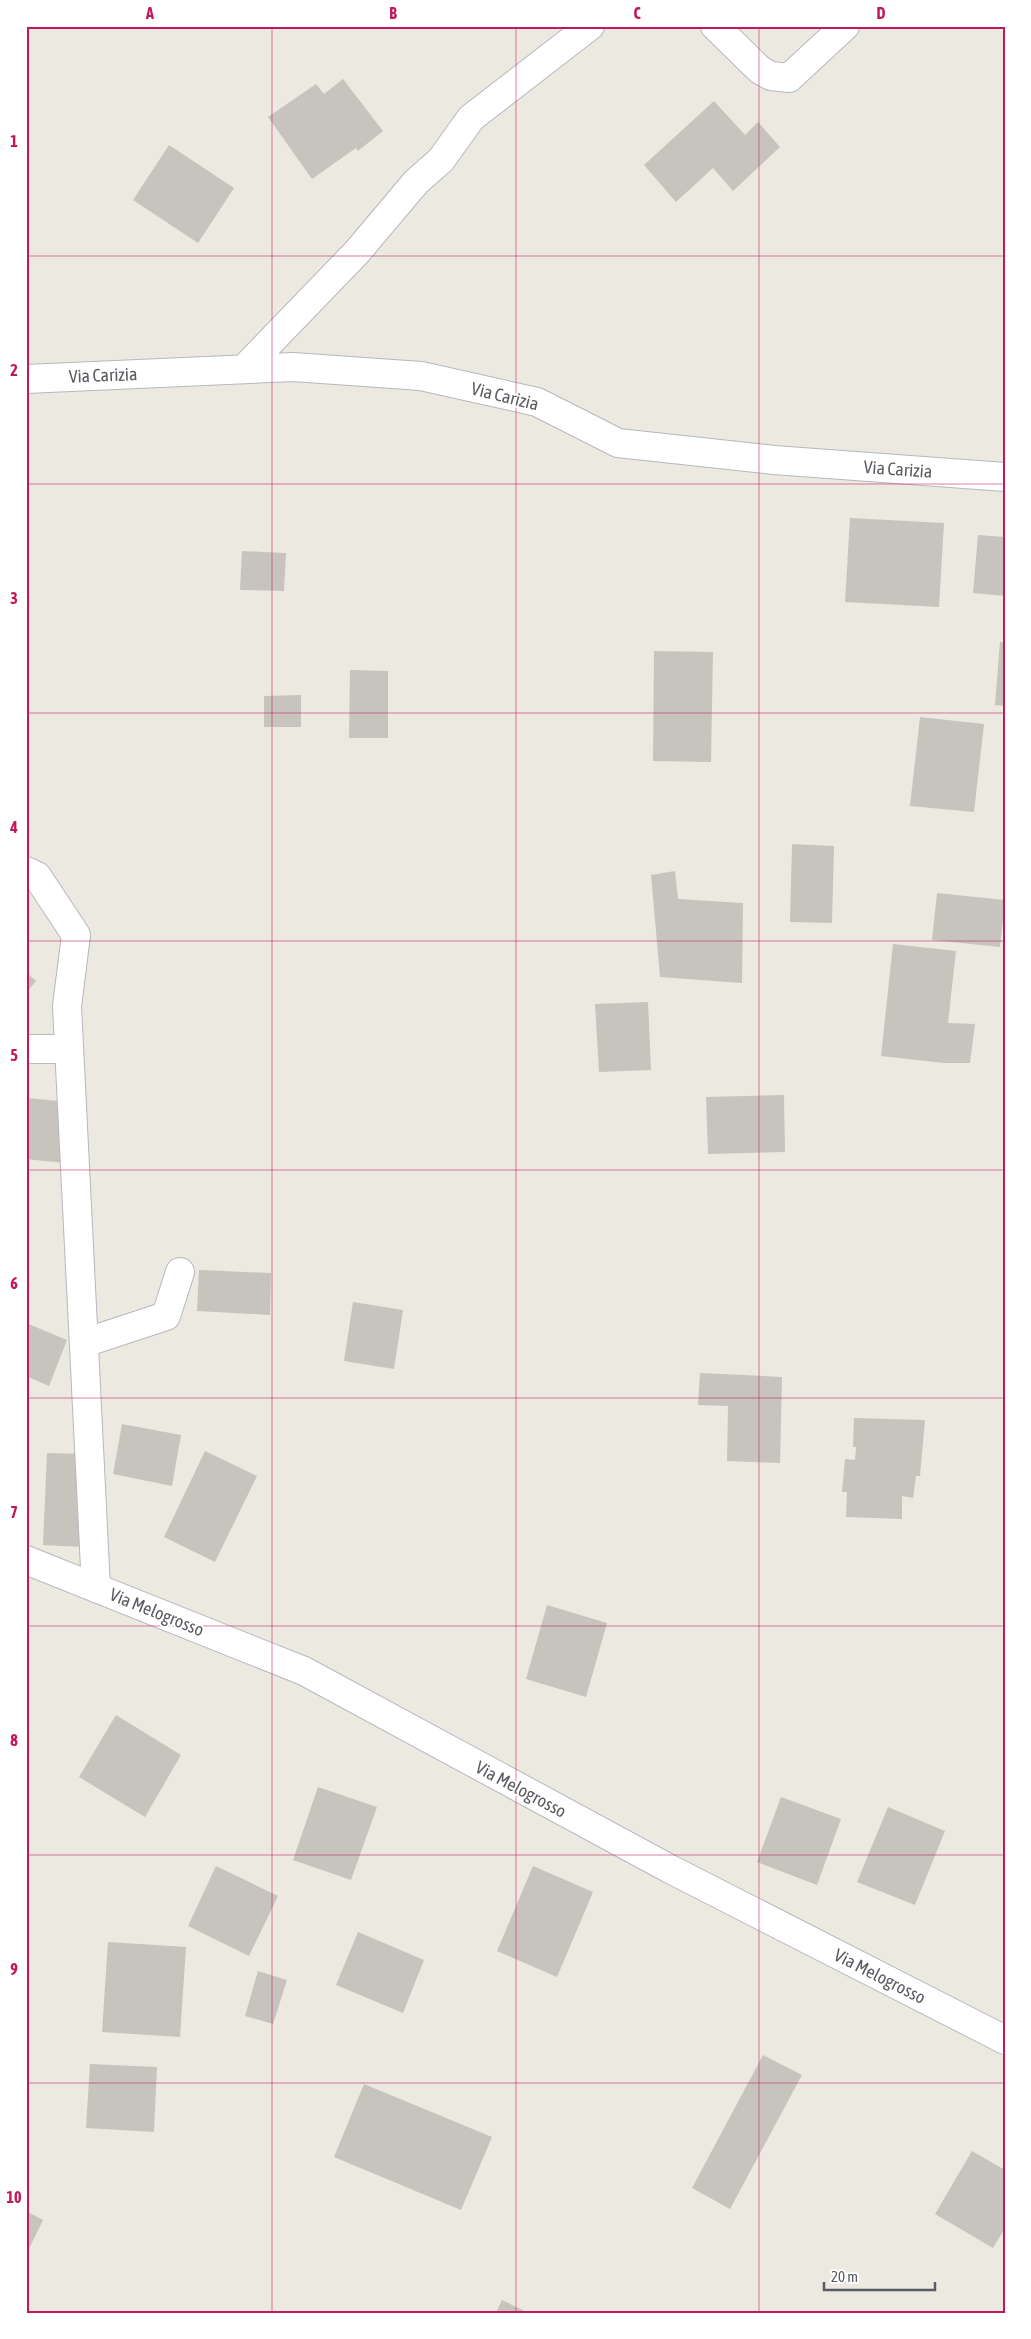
<svg xmlns="http://www.w3.org/2000/svg" width="1031" height="2339" viewBox="0 0 1031 2339" font-family="'Asap Condensed',sans-serif">
<style>
.building{fill:#c7c4bd}
.lines{fill:none;stroke-linecap:round;stroke-linejoin:round}
.street-casing{stroke:#b6b8bd;stroke-width:30}
.secondary-casing{stroke:#b6b9bf;stroke-width:30}
.street{stroke:#fff;stroke-width:28}
.secondary{stroke:#fff;stroke-width:28}
.grid{fill:none;stroke:#c2185b;stroke-width:1;stroke-opacity:0.55}
.labels{text-anchor:middle;dominant-baseline:central;stroke-width:4;stroke-linejoin:round;paint-order:stroke}
.street-label{font-size:18px;fill:#595c61;stroke:#fff}
.neatline{fill:none;stroke:#c2185b;stroke-width:2}
.grid-label{font-size:16px;text-anchor:middle;font-weight:bold;fill:#c2185b}
</style>
<rect width="100%" height="100%" fill="#ece9e0"/>
<path class="building" d="M 343,79 L 383,131 L 358,151 L 356,148 L 312,179 L 268,117 L 316,84 L 324,94 Z
M 714,101 L 745,135 L 758,122 L 780,147 L 733,191 L 713,168 L 676,202 L 644,165 Z
M 169,145 L 234,188 L 198,243 L 133,200 Z
M 850,518 L 944,523 L 939,607 L 845,602 Z
M 978,535 L 1005,537 L 1005,596 L 973,593 Z
M 242,551 L 286,553 L 284,591 L 240,590 Z
M 1000,642 L 1005,643 L 1005,706 L 995,705 Z
M 654,651 L 713,652 L 711,762 L 653,761 Z
M 350,670 L 388,671 L 388,738 L 349,738 Z
M 301,695 L 301,727 L 264,727 L 264,696 Z
M 920,717 L 984,724 L 974,812 L 910,806 Z
M 792,844 L 834,846 L 832,923 L 790,922 Z
M 675,871 L 678,899 L 743,903 L 742,983 L 660,977 L 651,875 Z
M 937,893 L 1005,900 L 1000,947 L 932,940 Z
M 893,944 L 956,951 L 948,1023 L 975,1024 L 970,1063 L 944,1063 L 881,1056 Z
M 26,972 L 36,981 L 26,993 Z
M 648,1002 L 651,1070 L 599,1072 L 595,1004 Z
M 784,1095 L 785,1152 L 708,1154 L 706,1097 Z
M 27,1098 L 69,1102 L 64,1163 L 26,1159 Z
M 199,1270 L 271,1273 L 270,1315 L 197,1311 Z
M 353,1302 L 403,1310 L 394,1369 L 344,1361 Z
M 26,1323 L 67,1340 L 49,1386 L 26,1376 Z
M 700,1373 L 782,1377 L 780,1463 L 727,1461 L 728,1406 L 698,1405 Z
M 854,1418 L 925,1420 L 920,1476 L 916,1476 L 913,1498 L 902,1496 L 902,1519 L 846,1517 L 847,1492 L 842,1492 L 845,1459 L 855,1460 L 856,1447 L 853,1447 Z
M 122,1424 L 181,1435 L 172,1486 L 113,1474 Z
M 205,1451 L 257,1476 L 215,1562 L 164,1537 Z
M 47,1453 L 88,1454 L 84,1547 L 43,1545 Z
M 547,1605 L 607,1623 L 586,1697 L 526,1679 Z
M 116,1715 L 181,1755 L 145,1817 L 79,1777 Z
M 318,1787 L 377,1807 L 351,1880 L 293,1860 Z
M 781,1797 L 841,1819 L 817,1885 L 757,1862 Z
M 888,1807 L 945,1831 L 915,1905 L 857,1882 Z
M 216,1866 L 278,1896 L 249,1956 L 188,1926 Z
M 533,1866 L 593,1892 L 557,1977 L 497,1951 Z
M 358,1932 L 424,1960 L 403,2013 L 336,1985 Z
M 108,1942 L 186,1947 L 180,2037 L 102,2032 Z
M 258,1971 L 287,1980 L 273,2024 L 245,2016 Z
M 763,2055 L 802,2075 L 730,2209 L 692,2188 Z
M 90,2064 L 157,2067 L 154,2132 L 86,2128 Z
M 364,2084 L 492,2137 L 461,2210 L 334,2157 Z
M 972,2151 L 1005,2170 L 1005,2228 L 993,2248 L 935,2214 Z
M 26,2211 L 43,2220 L 26,2255 Z
M 502,2300 L 529,2313 L 496,2313 Z"/>
<g class="lines">
<defs>
<path id="street" d="M 715,26 L 760,70 L 771,76 L 789,78 L 845,26
M 244,369 L 357,252 L 416,182 L 441,160 L 471,118 L 590,26
M 26,379 L 293,367 L 421,376 L 537,402 L 618,443 L 774,460 L 1005,477
M 26,871 L 37,876 L 76,935 L 67,1006 L 96,1588
M 32,1049 L 69,1049
M 84,1343 L 166,1316 L 180,1272"/>
<path id="secondary" d="M 26,1560 L 304,1671 L 670,1869 L 1005,2040"/>
</defs>
<use href="#street" class="street-casing"/>
<use href="#secondary" class="secondary-casing"/>
<use href="#street" class="street"/>
<use href="#secondary" class="secondary"/>
</g>
<path class="grid" d="M 272,26 L 272,2313M 516,26 L 516,2313M 759,26 L 759,2313M 26,256 L 1005,256M 26,484 L 1005,484M 26,713 L 1005,713M 26,941 L 1005,941M 26,1170 L 1005,1170M 26,1398 L 1005,1398M 26,1626 L 1005,1626M 26,1855 L 1005,1855M 26,2083 L 1005,2083"/>
<g class="labels">
<g class="street-label">
<text transform="translate(103 375) rotate(-2)">Via Carizia</text>
<text transform="translate(505 396) rotate(14)">Via Carizia</text>
<text transform="translate(898 469) rotate(4)">Via Carizia</text>
<text transform="translate(157 1612) rotate(22)">Via Melogrosso</text>
<text transform="translate(521 1789) rotate(28)">Via Melogrosso</text>
<text transform="translate(880 1976) rotate(27)">Via Melogrosso</text>
</g>
</g>
<rect width="1031" height="2339" fill="none" stroke="#ffffff" stroke-width="55"/>
<path d="M824 2282v8h111v-8" fill="none" stroke="#595c61" stroke-width="2.5"/>
<text x="831" y="2282" font-size="15" fill="#595c61" stroke="#ffffff" stroke-width="4" paint-order="stroke">20 m</text>
<rect x="28" y="28" width="976" height="2284" class="neatline"/>
<g class="grid-label">
<text x="150" y="19">A</text>
<text x="393" y="19">B</text>
<text x="637" y="19">C</text>
<text x="881" y="19">D</text>
<text x="14" y="147">1</text>
<text x="14" y="376">2</text>
<text x="14" y="604">3</text>
<text x="14" y="833">4</text>
<text x="14" y="1061">5</text>
<text x="14" y="1289">6</text>
<text x="14" y="1518">7</text>
<text x="14" y="1746">8</text>
<text x="14" y="1975">9</text>
<text x="14" y="2203">10</text>
</g>
</svg>
